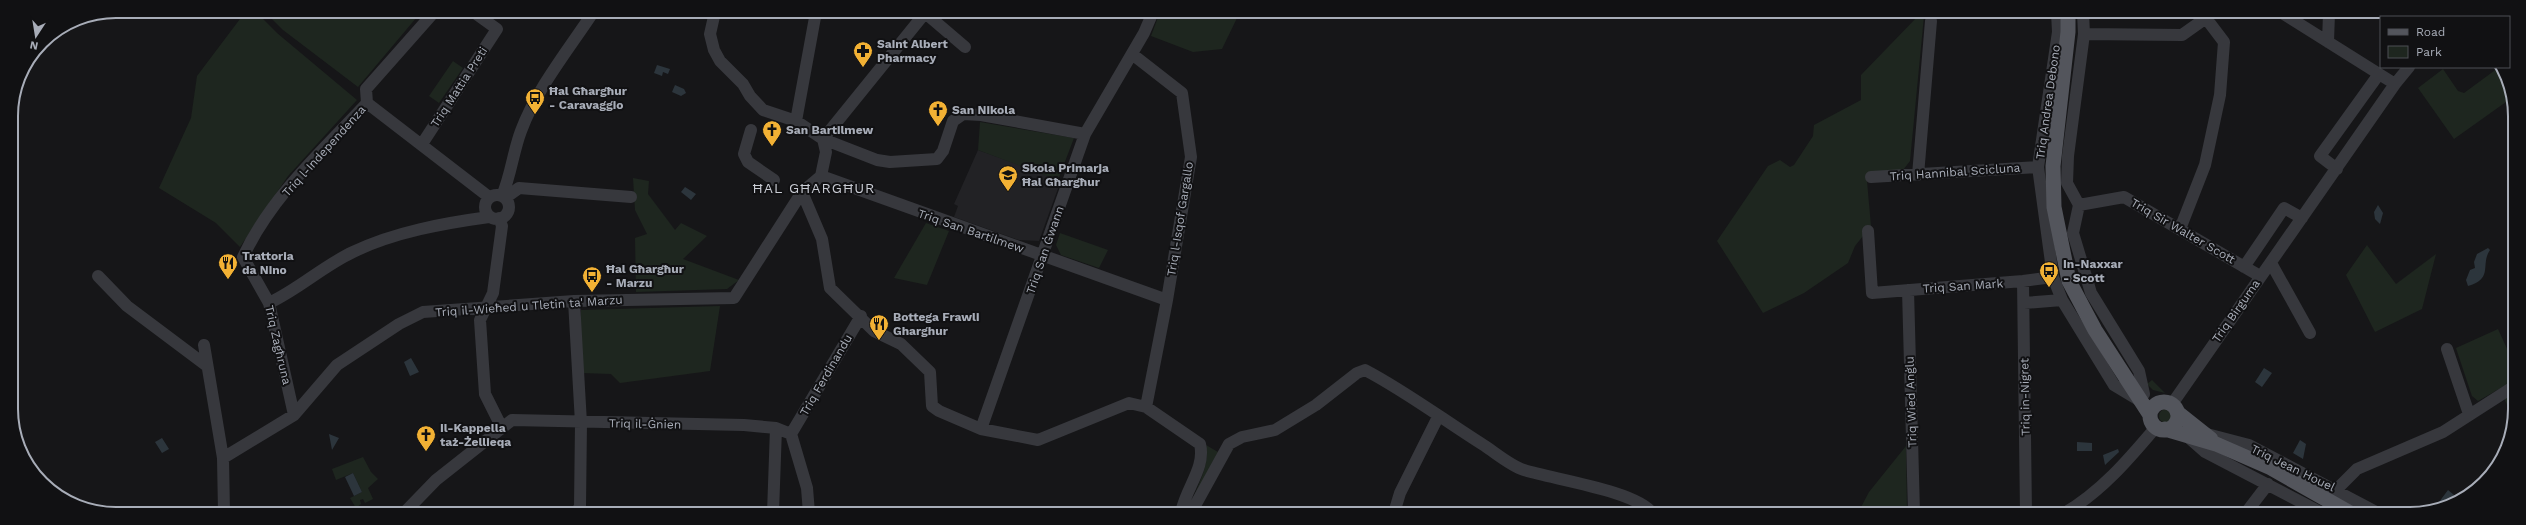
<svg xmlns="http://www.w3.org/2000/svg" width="2526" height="525" viewBox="0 0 2526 525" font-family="'Work Sans',sans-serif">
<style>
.built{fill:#222225}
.green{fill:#1e261f}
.water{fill:#2c353c}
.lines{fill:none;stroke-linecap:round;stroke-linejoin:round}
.minor{stroke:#37383d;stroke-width:12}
.major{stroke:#53555c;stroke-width:15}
.labels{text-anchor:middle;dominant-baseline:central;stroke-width:4;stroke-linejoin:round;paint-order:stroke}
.poi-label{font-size:12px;font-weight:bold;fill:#a8adb8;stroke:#111113;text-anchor:start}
.street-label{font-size:12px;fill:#a8adb8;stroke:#111113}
.quarter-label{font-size:14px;letter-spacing:1px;fill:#c9ccd4;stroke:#111113}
.rim{fill:none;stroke:#a8adb8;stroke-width:2}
</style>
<rect width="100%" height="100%" fill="#161618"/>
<path class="built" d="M 978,150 L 1061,180 L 1039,241 L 1019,240 L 954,217 L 958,206 L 954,204 Z"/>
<path class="green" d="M 246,11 L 255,11 L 277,33 L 357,100 L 288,176 L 240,247 L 216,223 L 159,188 L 191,118 L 197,76 Z
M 264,11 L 422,11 L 358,87 L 283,30 Z
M 1160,12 L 1183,14 L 1223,12 L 1237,18 L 1222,49 L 1193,52 L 1151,36 Z
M 1920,14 L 1924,16 L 1910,161 L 1903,170 L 1867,181 L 1871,226 L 1855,246 L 1848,263 L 1804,293 L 1763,313 L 1717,241 L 1768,166 L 1780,160 L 1790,167 L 1794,165 L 1813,136 L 1814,125 L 1861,100 L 1861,75 Z
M 453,61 L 463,68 L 439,103 L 429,96 Z
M 2498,68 L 2513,97 L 2454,139 L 2418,88 L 2443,69 L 2458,91 L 2464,93 Z
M 980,122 L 1074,138 L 1058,180 L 978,150 Z
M 633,178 L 649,181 L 648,194 L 675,230 L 681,223 L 707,236 L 683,259 L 739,280 L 727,289 L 636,292 L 635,238 L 647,234 L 635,210 Z
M 926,223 L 949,231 L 927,285 L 894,278 Z
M 1060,233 L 1108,250 L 1099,268 L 1061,255 L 1056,245 Z
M 2367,245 L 2396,284 L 2436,254 L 2422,309 L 2375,332 L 2346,275 Z
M 720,306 L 710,371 L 620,383 L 611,374 L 581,373 L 581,310 Z
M 2498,329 L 2513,362 L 2513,381 L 2478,401 L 2472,396 L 2456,348 Z
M 2152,380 L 2165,393 L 2153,390 L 2147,384 Z
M 2513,392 L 2513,419 L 2504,398 Z
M2159 416a7 7 0 1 1 14 0a7 7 0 1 1-14 0Z
M 1206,445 L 1218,452 L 1191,503 C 1198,485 1210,464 1206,445 Z
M 1906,446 L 1907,513 L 1858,513 L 1869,492 Z
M 363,457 L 371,472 L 378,479 L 368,488 L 373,499 L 365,503 L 363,499 L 360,500 L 361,504 L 356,508 L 350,498 L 362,492 L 353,473 L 336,480 L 332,469 Z"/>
<path class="water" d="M 657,65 L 670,69 L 668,74 L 663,72 L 662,76 L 654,73 Z
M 675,85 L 684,89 L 686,93 L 681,96 L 672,92 Z
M 685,187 L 696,194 L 691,200 L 681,192 Z
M 2378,205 L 2383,213 L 2380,224 L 2375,219 L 2374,212 Z
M 2488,248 L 2490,250 C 2480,264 2494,279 2468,286 L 2466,280 L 2470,270 L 2475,268 L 2474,262 L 2477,254 Z
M 411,358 L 419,372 L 410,376 L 404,362 Z
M 2264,368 L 2272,373 L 2262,387 L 2255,382 Z
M 329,434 L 339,438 L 332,450 Z
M 162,438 L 169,449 L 162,453 L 155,442 Z
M 2300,440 L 2306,444 L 2303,459 L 2293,453 Z
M 2077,442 L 2092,443 L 2092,451 L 2077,451 Z
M 2118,449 L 2119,452 L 2105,465 L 2103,455 Z
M 353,473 L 362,492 L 354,496 L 345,477 Z
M 2448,490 L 2454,495 L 2445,507 L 2439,502 Z"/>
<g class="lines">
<path class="minor" d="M 715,12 L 710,34 L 714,50 L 720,61 L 743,84 L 750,96 L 763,110 L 796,121 L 823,139 L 877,160 L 890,162 L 937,159 L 943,151 L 953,121 L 963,114 L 981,115 L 1085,134
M 924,12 L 965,47
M 2057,13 L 2058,32 L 2038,167 L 2053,277 L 2062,300 L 2114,385 L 2139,400
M 2083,13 L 2084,34 L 2068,156 L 2067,183 L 2079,205 L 2073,233 L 2091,293 L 2139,371 L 2144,394
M 2282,13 L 2395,84
M 2084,34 L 2182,35 L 2213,13
M 2328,42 L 2329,13
M 1132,54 L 1182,93 L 1191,157 L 1167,300 L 1146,407
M 367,103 L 489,197
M 796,121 L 816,12
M 751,130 L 744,154 L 748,162 L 774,180
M 823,139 L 925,13
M 422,144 L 497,29 L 472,11
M 2337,169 L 2320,156 L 2379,74
M 1918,175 L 1931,21
M 821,176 L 1167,300
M 821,176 L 826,152 L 823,139
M 1871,177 L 2038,167
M 802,192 L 822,239 L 830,288 L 874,331 L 901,344 L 930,372 L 932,406 L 939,411 L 981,429 L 1038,440 L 1129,403 L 1146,407 L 1200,444 C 1206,468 1185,489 1181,513
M485 207a12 12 0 1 1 24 0a12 12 0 1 1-24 0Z
M 502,196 C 511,175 513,152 521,131 C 537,88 569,49 594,11
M 505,198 L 519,188 L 631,197
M 2079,205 L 2124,197 L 2260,276
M 499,218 L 502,226 L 493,293 L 480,320 L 485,394 L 502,428
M 2180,229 L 2205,165 L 2220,95 L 2224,42 L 2202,13
M 1868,231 L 1872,293 L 2023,281 L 2053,277
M 2271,263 L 2310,333
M 2244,267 L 2284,208 L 2302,218
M 98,276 L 127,306 L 207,366
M 2023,281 L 2026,513
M 1908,290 L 1914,513
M 574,301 L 581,423 L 580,506 L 577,512
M 269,303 C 299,289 323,266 353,252 C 394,232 445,223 489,217
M 2024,303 L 2062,300
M 204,345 L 223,458 L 224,512
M 2447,349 L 2469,414
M 2172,404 L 2395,84 L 2409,67
M 294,415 L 269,303 L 243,257 C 271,197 322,151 367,103 L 366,89 L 435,11
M 981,429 L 1085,134 L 1144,33 L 1153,12
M 2203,433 L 2249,445 L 2380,514
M 791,434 L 861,316
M 791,434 L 807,488 L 809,513
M 2188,437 L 2205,452 L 2324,514
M 223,458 L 294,415 L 337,365 L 399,324 L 423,312 L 574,301 L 734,298 L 802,192 L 821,176
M 2337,489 L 2357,469 L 2443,432 L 2513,387
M 405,512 L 436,480 L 512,420 L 744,425 L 776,428 L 791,434
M 773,513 L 776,428
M 1191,513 L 1229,444 L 1242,437 L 1275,430 L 1316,405 L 1357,373 L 1365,370 C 1407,392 1445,421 1485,446 C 1497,454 1511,466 1524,470 C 1552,479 1637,491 1652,513
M 1394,513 L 1400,493 L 1438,417
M 2063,514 C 2101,492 2128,460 2156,427
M 2245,514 L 2268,484"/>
<path class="major" d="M 2068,13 L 2068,32 L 2053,166 L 2054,207 L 2069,281 L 2095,330 L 2150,415
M2150 416a14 14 0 1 1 28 0a14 14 0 1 1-28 0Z
M 2177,412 L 2211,439
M 2165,429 L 2216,444 L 2271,468 L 2352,514"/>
</g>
<defs>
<symbol id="pharmacy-pin" viewBox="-11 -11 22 30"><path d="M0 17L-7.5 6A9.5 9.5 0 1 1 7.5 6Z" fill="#f2b134" stroke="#111113"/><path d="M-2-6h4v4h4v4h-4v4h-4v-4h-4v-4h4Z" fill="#111"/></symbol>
<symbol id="bus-pin" viewBox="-11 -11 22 30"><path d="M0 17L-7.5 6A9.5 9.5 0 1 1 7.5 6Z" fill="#f2b134" stroke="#111113"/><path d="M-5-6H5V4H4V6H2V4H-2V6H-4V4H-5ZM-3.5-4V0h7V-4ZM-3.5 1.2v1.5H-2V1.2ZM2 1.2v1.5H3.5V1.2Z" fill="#111"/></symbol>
<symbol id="church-pin" viewBox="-11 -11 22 30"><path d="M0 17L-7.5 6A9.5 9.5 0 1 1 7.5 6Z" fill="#f2b134" stroke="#111113"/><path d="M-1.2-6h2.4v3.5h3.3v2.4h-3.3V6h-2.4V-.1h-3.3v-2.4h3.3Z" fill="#111"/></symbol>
<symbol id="school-pin" viewBox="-11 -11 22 30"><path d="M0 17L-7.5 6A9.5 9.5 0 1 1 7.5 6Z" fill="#f2b134" stroke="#111113"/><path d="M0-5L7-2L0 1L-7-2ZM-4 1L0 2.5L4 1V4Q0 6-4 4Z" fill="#111"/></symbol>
<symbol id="restaurant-pin" viewBox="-11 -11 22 30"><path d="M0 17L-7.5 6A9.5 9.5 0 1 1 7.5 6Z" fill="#f2b134" stroke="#111113"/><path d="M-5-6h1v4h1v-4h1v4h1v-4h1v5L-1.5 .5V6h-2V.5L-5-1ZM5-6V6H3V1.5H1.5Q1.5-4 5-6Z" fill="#111"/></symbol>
</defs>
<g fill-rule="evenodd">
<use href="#pharmacy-pin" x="852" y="40" width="22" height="30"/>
<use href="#bus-pin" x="524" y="87" width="22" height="30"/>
<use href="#church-pin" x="927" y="99" width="22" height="30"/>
<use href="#church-pin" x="761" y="119" width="22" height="30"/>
<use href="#school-pin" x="997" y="164" width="22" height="30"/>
<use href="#restaurant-pin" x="217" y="252" width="22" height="30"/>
<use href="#bus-pin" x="2038" y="260" width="22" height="30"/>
<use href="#bus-pin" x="581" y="265" width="22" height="30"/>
<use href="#restaurant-pin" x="868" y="313" width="22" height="30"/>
<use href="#church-pin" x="415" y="424" width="22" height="30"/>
</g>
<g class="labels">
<g class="poi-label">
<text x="877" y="44">Saint Albert<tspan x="877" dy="14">Pharmacy</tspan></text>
<text x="549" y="91">Ħal Għargħur<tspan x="549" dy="14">- Caravaggio</tspan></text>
<text x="952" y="110">San Nikola</text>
<text x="786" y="130">San Bartilmew</text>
<text x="1022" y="168">Skola Primarja<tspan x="1022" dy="14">Ħal Għargħur</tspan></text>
<text x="242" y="256">Trattoria<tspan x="242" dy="14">da Nino</tspan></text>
<text x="2063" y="264">In-Naxxar<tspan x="2063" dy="14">- Scott</tspan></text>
<text x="606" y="269">Ħal Għargħur<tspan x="606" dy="14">- Marzu</tspan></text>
<text x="893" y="317">Bottega Frawli<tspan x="893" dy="14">Gharghur</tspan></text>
<text x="440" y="428">Il-Kappella<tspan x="440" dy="14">taż-Żellieqa</tspan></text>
</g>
<g class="street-label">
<text transform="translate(459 87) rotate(-57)">Triq Mattia Preti</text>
<text transform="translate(2048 102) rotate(-82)">Triq Andrea Debono</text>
<text transform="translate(324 151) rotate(-48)">Triq l-Independenza</text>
<text transform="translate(1955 172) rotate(-4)">Triq Hannibal Scicluna</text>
<text transform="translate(1180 219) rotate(-81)">Triq l-Isqof Gargallo</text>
<text transform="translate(971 231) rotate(19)">Triq San Bartilmew</text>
<text transform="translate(2183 231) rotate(30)">Triq Sir Walter Scott</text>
<text transform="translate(1045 250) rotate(-71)">Triq San Ġwann</text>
<text transform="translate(1963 286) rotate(-4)">Triq San Mark</text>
<text transform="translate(529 306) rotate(-4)">Triq il-Wieħed u Tletin ta' Marzu</text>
<text transform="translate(2236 311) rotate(-55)">Triq Birguma</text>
<text transform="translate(278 345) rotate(77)">Triq Zagħruna</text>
<text transform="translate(826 375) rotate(-60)">Triq Ferdinandu</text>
<text transform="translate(2025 397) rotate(-91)">Triq in-Nigret</text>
<text transform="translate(1911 402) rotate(-92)">Triq Wied Anġlu</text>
<text transform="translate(645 424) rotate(1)">Triq il-Ġnien</text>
<text transform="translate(2293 468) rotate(26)">Triq Jean Houel</text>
</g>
<g class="quarter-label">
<text x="814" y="188">ĦAL GĦARGĦUR</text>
</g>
</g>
<path d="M0 0H2526V525H0ZM116 18H2410A98 98 0 0 1 2508 116V409A98 98 0 0 1 2410 507H116A98 98 0 0 1 18 409V116A98 98 0 0 1 116 18Z" fill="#111113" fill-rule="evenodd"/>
<path class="rim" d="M116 18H2410A98 98 0 0 1 2508 116V409A98 98 0 0 1 2410 507H116A98 98 0 0 1 18 409V116A98 98 0 0 1 116 18Z"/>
<rect x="2380" y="16" width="130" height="52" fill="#111113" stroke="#4d4f55"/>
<rect x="2388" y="29" width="20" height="6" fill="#53555c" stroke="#4d4f55"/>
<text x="2416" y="36" font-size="12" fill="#a8adb8">Road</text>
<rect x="2388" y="46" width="20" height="12" fill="#1e261f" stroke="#4d4f55"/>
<text x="2416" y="56" font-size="12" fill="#a8adb8">Park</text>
<g transform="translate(36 36) rotate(192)" stroke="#111113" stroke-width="3" paint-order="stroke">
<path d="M0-3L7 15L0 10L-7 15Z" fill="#a8adb8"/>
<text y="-6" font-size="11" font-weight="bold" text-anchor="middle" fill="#a8adb8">N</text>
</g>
</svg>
